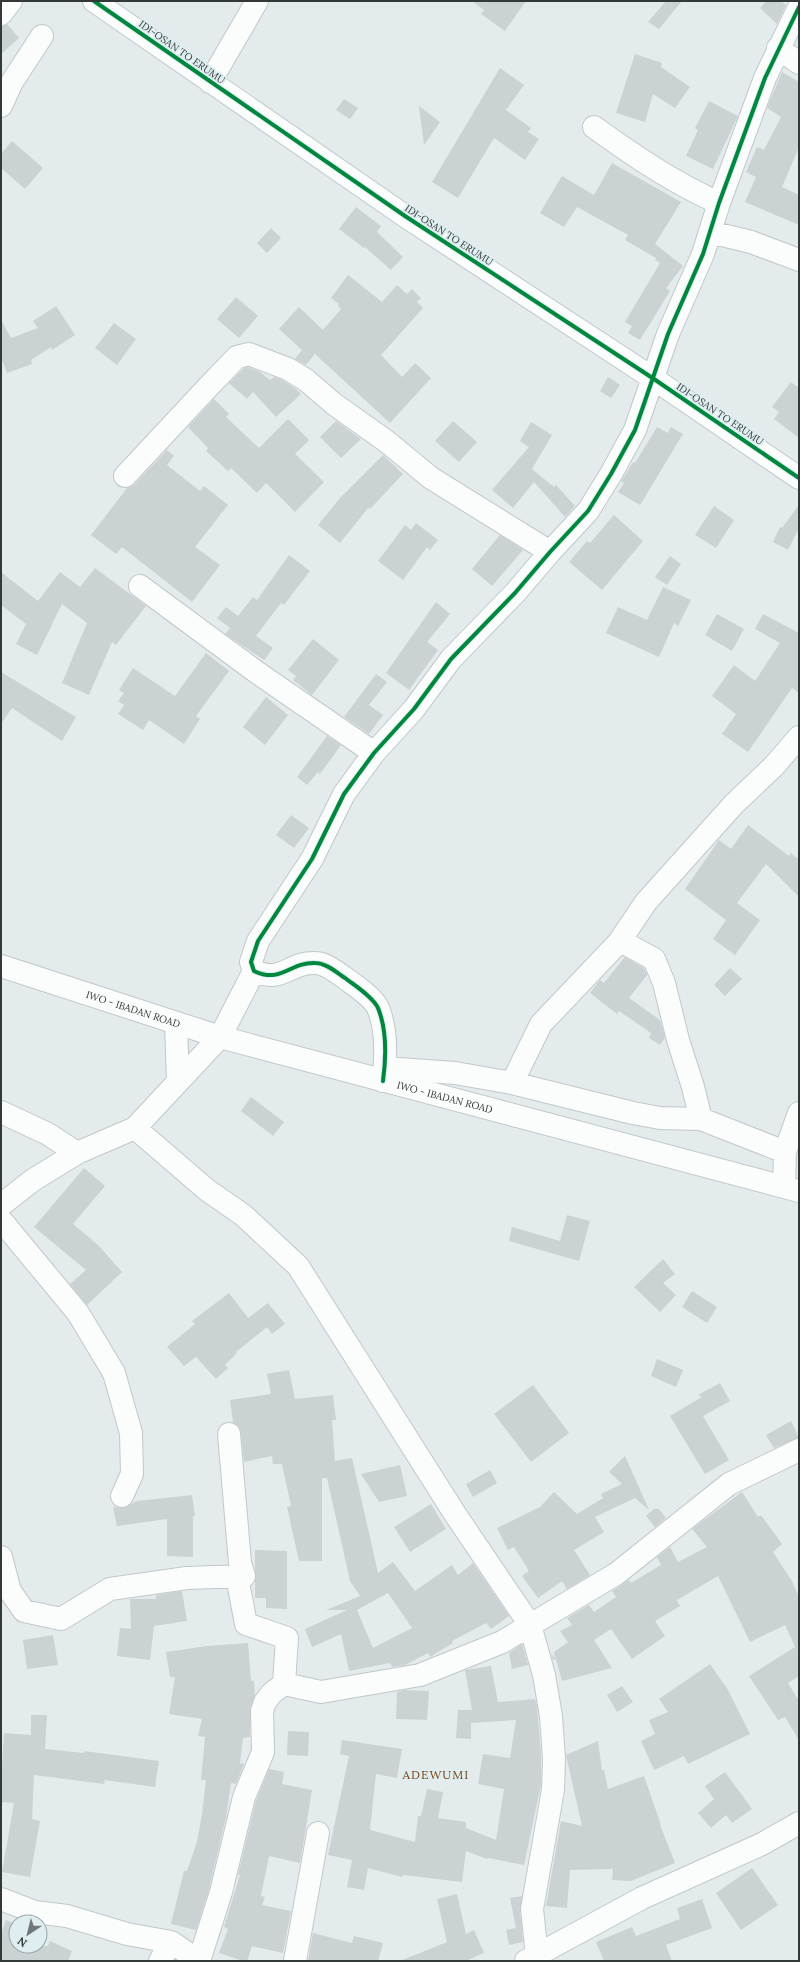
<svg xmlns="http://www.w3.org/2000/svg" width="800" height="1962" viewBox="0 0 800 1962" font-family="Lora,serif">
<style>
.building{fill:#cbd2d3;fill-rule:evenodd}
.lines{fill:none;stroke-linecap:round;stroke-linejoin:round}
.minor-casing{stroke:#c1c8c9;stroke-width:24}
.major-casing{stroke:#c1c8c9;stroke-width:24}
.minor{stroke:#fbfcfc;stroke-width:22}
.major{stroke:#fbfcfc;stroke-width:22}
.cycleway-casing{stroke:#dfeef0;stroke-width:6}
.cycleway{stroke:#00873e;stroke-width:4}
.labels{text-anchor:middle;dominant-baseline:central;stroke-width:4;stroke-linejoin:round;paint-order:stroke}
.street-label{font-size:10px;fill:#333939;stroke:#dfeef0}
.quarter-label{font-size:12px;letter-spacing:1px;fill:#7c420e;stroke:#dfeef0}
</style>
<rect width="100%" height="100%" fill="#e3ebec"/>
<path class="building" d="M 472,1 L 526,1 L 505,31 L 481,14 L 484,10 Z
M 666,1 L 682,1 L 659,29 L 648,22 Z
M 766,1 L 781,1 L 786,5 L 777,24 L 760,8 Z
M 7,24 L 19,38 L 1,54 L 1,26 Z
M 635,54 L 662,63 L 661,67 L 690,87 L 675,108 L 653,94 L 645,122 L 616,113 Z
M 500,68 L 524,85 L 506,110 L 531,128 L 528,132 L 539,139 L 525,160 L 494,138 L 458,198 L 432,182 Z
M 782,72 L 799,82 L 799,147 L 782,187 L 799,195 L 799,225 L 745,202 L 756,177 L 746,172 L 757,147 L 764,150 L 781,117 L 767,108 Z
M 344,99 L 358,108 L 350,119 L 336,110 Z
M 709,101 L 738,116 L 713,169 L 686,156 L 698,130 L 695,128 Z
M 419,106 L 440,122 L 424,145 Z
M 12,141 L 43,168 L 25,189 L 1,168 L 1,154 Z
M 612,163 L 681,202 L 655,244 L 683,266 L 666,288 L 670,291 L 640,340 L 628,333 L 632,326 L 625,322 L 660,263 L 655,260 L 656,258 L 625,240 L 628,235 L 577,207 L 564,227 L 540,213 L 562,176 L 594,195 Z
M 356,207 L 381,226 L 377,232 L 403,257 L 391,270 L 365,247 L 364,248 L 339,229 Z
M 271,228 L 281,238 L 267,253 L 257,243 Z
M 348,275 L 382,302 L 397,285 L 407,294 L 412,289 L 421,298 L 417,302 L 423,308 L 381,355 L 402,377 L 415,363 L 431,378 L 390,423 L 315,354 L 306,365 L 295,359 L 302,350 L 279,329 L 299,307 L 323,330 L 341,309 L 338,306 L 339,304 L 331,298 Z
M 236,297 L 258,316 L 239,338 L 217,319 Z
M 56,306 L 75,335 L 52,350 L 51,347 L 31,360 L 32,364 L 7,373 L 1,357 L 1,320 L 11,338 L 38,328 L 33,321 Z
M 114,323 L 136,339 L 117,365 L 95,348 Z
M 248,367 L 260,372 L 270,380 L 274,377 L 282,380 L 296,389 L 301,394 L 276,417 L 253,392 L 247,399 L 229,383 L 244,368 Z
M 608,377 L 620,385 L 611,398 L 600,391 Z
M 791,382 L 799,388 L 799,438 L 774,419 L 779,412 L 772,407 Z
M 214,399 L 229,414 L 226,417 L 259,448 L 288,419 L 309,440 L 295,454 L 324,482 L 295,512 L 266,483 L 257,493 L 231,468 L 228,471 L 206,451 L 208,448 L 188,427 Z
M 336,421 L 361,439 L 341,458 L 320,437 Z
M 453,421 L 477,442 L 459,462 L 435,441 Z
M 531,422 L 552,435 L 532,469 L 554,487 L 556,485 L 575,506 L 565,517 L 534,482 L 513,508 L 492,490 L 529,447 L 520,441 Z
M 657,427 L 668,433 L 671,427 L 683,434 L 640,505 L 618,492 L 624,483 L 621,481 L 624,477 L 633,462 L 635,463 Z
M 167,450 L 174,456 L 167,465 L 200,491 L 204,486 L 228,505 L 195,547 L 220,565 L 192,602 L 122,547 L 116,554 L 91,535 L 127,488 L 134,485 Z
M 383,455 L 403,474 L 370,509 L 368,508 L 340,543 L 318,525 L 340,498 Z
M 799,505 L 799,528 L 788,550 L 773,542 L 780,527 L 782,528 Z
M 714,506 L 734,520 L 716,548 L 695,535 Z
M 614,515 L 643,541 L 602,590 L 569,562 L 587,541 L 590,543 Z
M 416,523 L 438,540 L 430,550 L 427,547 L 403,580 L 378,561 L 405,525 L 411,530 Z
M 500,535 L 523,550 L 492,586 L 472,569 Z
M 289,555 L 310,571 L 284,605 L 281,603 L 256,636 L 273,648 L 264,660 L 225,634 L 230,628 L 217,618 L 226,607 L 238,616 L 253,597 L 257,600 Z
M 670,556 L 681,564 L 667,585 L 655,577 Z
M 95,568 L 146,606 L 116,645 L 112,642 L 89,695 L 62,683 L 87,623 L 62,604 L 37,655 L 16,644 L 26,624 L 1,605 L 1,572 L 38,601 L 60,572 L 80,587 Z
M 663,587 L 691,600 L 678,626 L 674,623 L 659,657 L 606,633 L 618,607 L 647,620 Z
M 436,602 L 450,614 L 427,642 L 438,650 L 409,690 L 386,673 Z
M 717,614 L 744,629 L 732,651 L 705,635 Z
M 763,614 L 799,633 L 799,693 L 792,688 L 748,752 L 722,734 L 736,714 L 712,696 L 734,665 L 755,681 L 780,643 L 755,629 Z
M 313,639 L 339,660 L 312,695 L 293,680 L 296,676 L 288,670 Z
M 206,653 L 229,671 L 196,716 L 200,719 L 184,744 L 149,720 L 143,730 L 118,714 L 124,705 L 118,701 L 124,693 L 119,690 L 133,668 L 175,696 Z
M 1,672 L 76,717 L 62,741 L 12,708 L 1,724 Z
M 376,674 L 387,682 L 369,705 L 383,715 L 369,734 L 344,717 Z
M 266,697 L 288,715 L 265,745 L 243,727 Z
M 327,736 L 341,745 L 320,774 L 318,772 L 307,785 L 297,777 Z
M 291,815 L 309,828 L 294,848 L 276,835 Z
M 748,825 L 789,856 L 791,853 L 799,860 L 799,897 L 766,864 L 737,903 L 760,920 L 735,955 L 713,939 L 726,920 L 685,889 L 719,840 L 731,849 Z
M 625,957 L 644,968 L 647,975 L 629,998 L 660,1020 L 665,1038 L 660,1045 L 649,1038 L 651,1033 L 619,1011 L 617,1014 L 590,993 L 600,980 L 604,983 Z
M 730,968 L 742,979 L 725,996 L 714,985 Z
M 251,1097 L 284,1122 L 273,1136 L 241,1111 Z
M 84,1168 L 105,1186 L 73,1224 L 98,1245 L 122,1272 L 87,1305 L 70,1284 L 86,1270 L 34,1227 Z
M 567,1215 L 590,1221 L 579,1261 L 509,1241 L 512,1227 L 560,1241 Z
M 663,1259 L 675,1274 L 663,1283 L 676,1295 L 660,1312 L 634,1287 Z
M 692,1291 L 717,1307 L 707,1323 L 682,1307 Z
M 229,1293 L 248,1318 L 268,1303 L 285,1324 L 272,1334 L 267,1327 L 236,1352 L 237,1353 L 225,1365 L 228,1368 L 216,1379 L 196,1357 L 184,1366 L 167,1347 L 195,1324 L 192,1321 Z
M 657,1359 L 683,1370 L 676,1387 L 651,1376 Z
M 289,1370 L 295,1399 L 333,1395 L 336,1420 L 332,1420 L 335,1461 L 352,1458 L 378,1573 L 393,1562 L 415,1591 L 452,1565 L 458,1575 L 473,1563 L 509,1616 L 491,1629 L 486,1623 L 452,1641 L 453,1643 L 430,1657 L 428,1653 L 405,1665 L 392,1667 L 390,1663 L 349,1671 L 341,1634 L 312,1647 L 305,1629 L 347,1610 L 326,1610 L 360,1596 L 350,1581 L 327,1478 L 322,1478 L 322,1561 L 299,1561 L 287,1507 L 291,1506 L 282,1464 L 273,1464 L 272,1456 L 244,1462 L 241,1433 L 239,1427 L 233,1422 L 230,1400 L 271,1394 L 267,1374 ZM 388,1593 L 412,1628 L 373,1648 L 357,1610 Z
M 720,1383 L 730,1401 L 703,1416 L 729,1460 L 705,1474 L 670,1416 L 702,1397 L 698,1395 Z
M 533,1385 L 569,1433 L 531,1462 L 494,1414 Z
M 791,1421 L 799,1438 L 774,1448 L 766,1435 Z
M 625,1456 L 649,1510 L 635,1498 L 595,1517 L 604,1532 L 574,1550 L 590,1575 L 567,1589 L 562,1581 L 538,1598 L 522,1576 L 529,1571 L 514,1547 L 508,1550 L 497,1528 L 540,1507 L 554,1492 L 577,1514 L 603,1498 L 601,1494 L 622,1484 L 609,1472 Z
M 400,1465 L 407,1496 L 379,1502 L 361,1474 Z
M 490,1470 L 497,1483 L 473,1497 L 466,1484 Z
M 742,1492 L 758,1517 L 761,1515 L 782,1544 L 773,1552 L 792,1581 L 799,1597 L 799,1676 L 788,1683 L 799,1701 L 799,1740 L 785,1717 L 778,1720 L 749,1676 L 795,1647 L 785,1625 L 750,1642 L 718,1576 L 677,1600 L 680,1606 L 655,1621 L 665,1636 L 632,1659 L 611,1629 L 594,1640 L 612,1668 L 562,1681 L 556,1659 L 553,1660 L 551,1653 L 555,1659 L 554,1652 L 568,1642 L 560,1631 L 572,1625 L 567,1618 L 589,1605 L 594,1612 L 616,1597 L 612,1591 L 629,1580 L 631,1583 L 661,1565 L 657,1557 L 670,1547 L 678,1562 L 707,1547 L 692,1529 Z
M 192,1495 L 195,1516 L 193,1516 L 193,1557 L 167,1556 L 167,1519 L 117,1526 L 113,1507 L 124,1508 L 137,1501 Z
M 431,1504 L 446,1529 L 410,1552 L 394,1527 Z
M 654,1509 L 659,1509 L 666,1518 L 655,1527 L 646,1516 Z
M 255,1550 L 287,1551 L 287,1609 L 266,1608 L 266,1598 L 255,1598 Z
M 182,1591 L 187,1621 L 154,1626 L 150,1660 L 117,1656 L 120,1628 L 131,1629 L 130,1599 L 156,1599 L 156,1595 Z
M 53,1635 L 58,1665 L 27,1669 L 23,1640 Z
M 248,1643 L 251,1681 L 254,1681 L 255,1695 L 250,1711 L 250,1737 L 243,1738 L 240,1763 L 244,1764 L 236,1784 L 231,1783 L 226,1817 L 209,1889 L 196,1930 L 171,1924 L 184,1871 L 187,1871 L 197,1842 L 202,1814 L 206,1780 L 201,1780 L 205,1737 L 198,1736 L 202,1719 L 169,1714 L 175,1677 L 170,1677 L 166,1652 L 207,1646 Z
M 522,1644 L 528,1665 L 512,1669 L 509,1653 Z
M 710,1664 L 728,1690 L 750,1734 L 688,1764 L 684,1756 L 654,1770 L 641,1741 L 655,1734 L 649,1720 L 668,1712 L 659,1699 Z
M 491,1666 L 498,1702 L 535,1699 L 537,1706 L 541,1755 L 541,1785 L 524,1865 L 488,1858 L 487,1859 L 466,1851 L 462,1882 L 403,1875 L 402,1877 L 368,1868 L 364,1890 L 347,1887 L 352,1860 L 328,1855 L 349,1756 L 340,1754 L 342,1740 L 402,1749 L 397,1778 L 376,1774 L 370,1830 L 415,1842 L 418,1816 L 421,1816 L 427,1789 L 443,1792 L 438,1818 L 466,1822 L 466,1828 L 496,1840 L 504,1789 L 478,1784 L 483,1754 L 510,1758 L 516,1720 L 471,1723 L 471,1739 L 456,1738 L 458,1710 L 472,1710 L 465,1670 Z
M 622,1686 L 633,1702 L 617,1712 L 607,1695 Z
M 405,1690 L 429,1691 L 427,1720 L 396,1719 L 397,1692 Z
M 31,1715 L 47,1715 L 45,1749 L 84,1753 L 84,1751 L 159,1761 L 155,1787 L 105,1780 L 104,1784 L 34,1775 L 32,1819 L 40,1821 L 30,1877 L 2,1872 L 14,1803 L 1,1802 L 1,1785 L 4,1733 L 31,1735 Z
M 288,1731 L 309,1732 L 308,1756 L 287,1755 Z
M 598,1741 L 602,1770 L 604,1770 L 608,1789 L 644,1776 L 661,1825 L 660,1825 L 675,1863 L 631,1881 L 612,1880 L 613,1869 L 570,1870 L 567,1908 L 546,1906 L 561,1821 L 582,1826 L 566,1755 Z
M 269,1769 L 284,1772 L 282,1784 L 312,1790 L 300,1863 L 269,1856 L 261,1896 L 265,1897 L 262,1905 L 291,1911 L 283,1953 L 252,1946 L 247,1961 L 243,1961 L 219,1953 L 228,1929 L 224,1927 L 240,1875 L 238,1875 L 256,1801 Z
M 725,1772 L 752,1809 L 732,1823 L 726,1815 L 711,1828 L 698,1813 L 714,1799 L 705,1786 Z
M 752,1868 L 778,1905 L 741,1930 L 716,1893 Z
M 457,1894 L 466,1934 L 474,1930 L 484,1953 L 466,1961 L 400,1961 L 447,1942 L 437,1899 Z
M 522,1896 L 520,1910 L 523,1942 L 509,1945 L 506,1930 L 516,1928 L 510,1898 Z
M 702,1899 L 712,1928 L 666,1945 L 672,1961 L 604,1961 L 596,1942 L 632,1927 L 636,1936 L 680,1919 L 677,1908 Z
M 6,1920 L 16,1924 L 16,1946 L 48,1946 L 50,1941 L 72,1951 L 68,1961 L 1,1961 L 1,1934 Z
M 313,1933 L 352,1943 L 354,1936 L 383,1943 L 378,1961 L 308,1961 Z"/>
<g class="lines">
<defs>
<path id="minor" d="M 94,1 L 405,216 L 651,377 L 799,478
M 1,14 L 11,1
M 778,48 L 799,63
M 210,82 L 257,1
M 1,106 L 12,82 L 42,36
M 594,127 C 634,156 674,183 719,203
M 710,232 L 751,242 L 799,260
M 125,476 L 209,386 L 237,357 L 249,354 L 288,369 L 306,380 L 334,404 L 386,441 L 431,478 L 550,552
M 140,586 L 255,671 L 374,753
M 619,942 L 628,945 L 654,959 L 664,983 L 678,1040 L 693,1087 L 701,1119
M 176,1023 L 178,1082
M 385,1068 L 455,1073 L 512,1083 L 633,1113 L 660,1118 L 701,1119 L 785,1152
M 383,1081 C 386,1059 387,1030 378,1008 C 373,997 354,985 345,978 C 336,972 326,963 315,963 C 289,962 282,984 254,971 L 251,962 L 258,941 L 312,859 L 344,794 L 374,753 L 414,709 L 451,659 L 515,593 L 550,552 L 588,511 L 611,474 L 635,430 L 668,334 L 703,254 L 719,203 L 765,78 L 799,7
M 512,1083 L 541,1024 L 619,942 L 646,902 L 734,804 L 774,766 L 799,737
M 1,1112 L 48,1134 L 77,1153
M 135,1128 L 207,1190 L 243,1215 L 298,1266 L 455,1514 L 530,1625 L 544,1675 L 551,1716 L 554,1759 L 553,1790 L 532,1909 L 537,1956
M 784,1186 L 785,1152 L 799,1113
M 1,1205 L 33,1180 L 77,1153 L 135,1128 L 220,1037 L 254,971
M 1,1220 L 78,1313 L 114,1373 L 131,1433 L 132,1474 L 122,1496
M 229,1434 L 240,1563 L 244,1576 L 237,1577 L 246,1624 L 287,1638 L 284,1684
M 1,1557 L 10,1591 L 24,1611 L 61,1619 L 110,1589 L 187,1578 L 244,1576
M 1,1899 L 35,1912 L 67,1916 L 127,1934 L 171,1942 L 199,1961
M 160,1961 L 171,1942
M 199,1961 L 221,1892 L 244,1797 L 263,1752 L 262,1711 L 265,1702 L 272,1693 L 284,1684 L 321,1692 L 420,1675 L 502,1642 L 616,1574 L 729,1484 L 799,1450
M 295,1961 L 318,1833
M 526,1961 L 642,1898 L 762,1844 L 799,1823"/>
<g id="major">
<path id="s1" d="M 1,966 L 220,1037 L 799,1191"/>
</g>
</defs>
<use href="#minor" class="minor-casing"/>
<use href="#major" class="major-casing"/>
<use href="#minor" class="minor"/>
<use href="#major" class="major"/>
<defs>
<path id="cycleway" d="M 94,1 L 405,216 L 651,377 L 799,478
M 383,1081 C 386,1059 387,1030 378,1008 C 373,997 354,985 345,978 C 336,972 326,963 315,963 C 289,962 282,984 254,971 L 251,962 L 258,941 L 312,859 L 344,794 L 374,753 L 414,709 L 451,659 L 515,593 L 550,552 L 588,511 L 611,474 L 635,430 L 668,334 L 703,254 L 719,203 L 765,78 L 799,7"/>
</defs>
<use href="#cycleway" class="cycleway-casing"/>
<use href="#cycleway" class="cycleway"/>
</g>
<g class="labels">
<g class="street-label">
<text transform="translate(182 52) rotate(35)">IDI-OSAN TO ERUMU</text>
<text transform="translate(449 235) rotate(33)">IDI-OSAN TO ERUMU</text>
<text transform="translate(720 414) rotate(34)">IDI-OSAN TO ERUMU</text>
<text stroke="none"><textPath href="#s1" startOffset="139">IWO - IBADAN ROAD</textPath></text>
<text stroke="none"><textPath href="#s1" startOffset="463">IWO - IBADAN ROAD</textPath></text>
</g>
<g class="quarter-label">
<text x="436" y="1774">ADEWUMI</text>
</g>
</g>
<rect width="800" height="1962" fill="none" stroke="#333939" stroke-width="4"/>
<g transform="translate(28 1934) rotate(215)"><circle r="19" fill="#dfeef0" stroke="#9aa6a7"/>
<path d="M0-3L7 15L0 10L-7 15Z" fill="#717778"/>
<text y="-6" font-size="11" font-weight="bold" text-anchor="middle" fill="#333939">N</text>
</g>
</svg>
